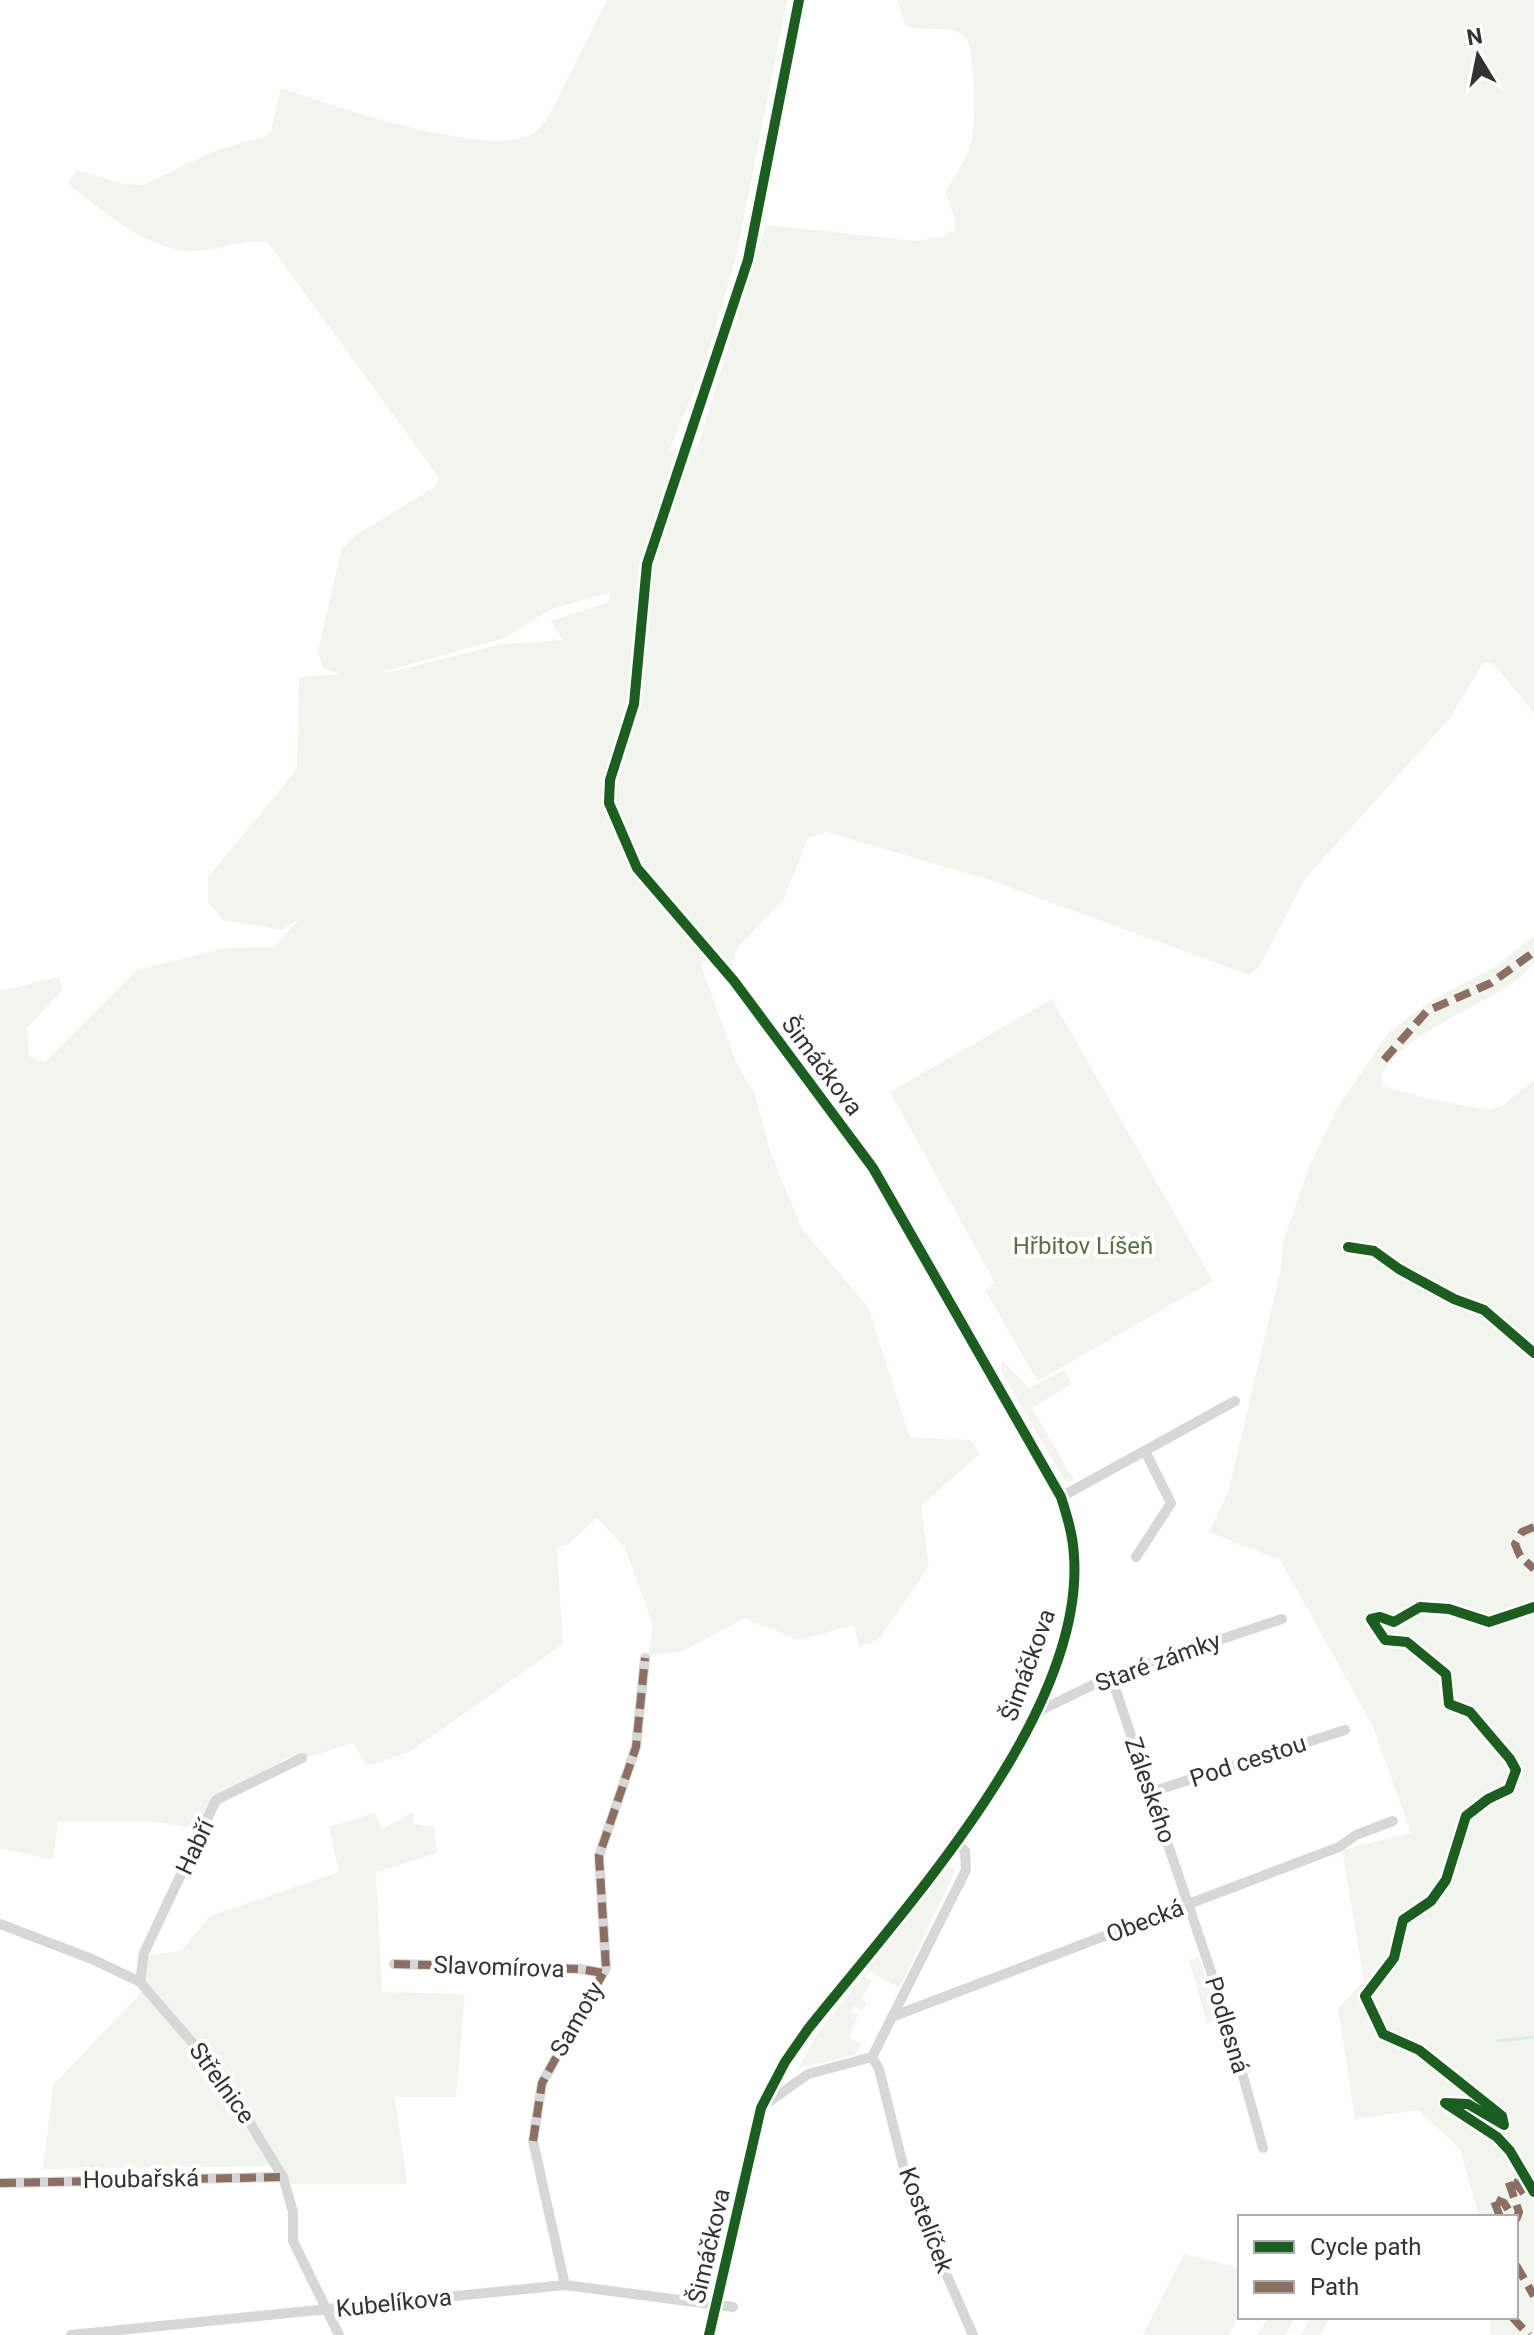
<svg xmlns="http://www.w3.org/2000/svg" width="1534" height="2335" viewBox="0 0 1534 2335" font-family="Roboto,sans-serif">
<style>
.green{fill:#f1f5ed;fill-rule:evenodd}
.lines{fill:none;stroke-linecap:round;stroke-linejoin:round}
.stream{stroke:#ddebf3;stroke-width:3}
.minor{stroke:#d7d7d7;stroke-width:10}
.tertiary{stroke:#d7d7d7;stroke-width:12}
.quiet{stroke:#8d6e63;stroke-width:8;stroke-dasharray:16 8;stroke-linecap:butt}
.cycleway-casing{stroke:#fff;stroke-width:15}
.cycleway{stroke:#1b5e20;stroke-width:10}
.labels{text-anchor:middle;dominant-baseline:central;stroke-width:8;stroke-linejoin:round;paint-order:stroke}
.street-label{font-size:24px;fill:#333;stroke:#fff}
.park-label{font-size:24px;fill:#56703f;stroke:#fff}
</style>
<rect width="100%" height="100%" fill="#fff"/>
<path class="green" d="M 607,0 L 787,0 L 736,257 L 704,366 L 670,449 L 695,455 L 766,225 L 916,241 L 942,237 L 955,229 L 955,218 L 945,193 C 954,177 965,161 971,143 C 976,130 975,48 966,38 C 954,24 922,32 906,27 L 897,0 L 1534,0 L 1534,713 L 1495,666 L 1489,662 L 1483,663 L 1450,718 L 1305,879 L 1259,967 L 1249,975 L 990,880 L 826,832 L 808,838 L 784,899 L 738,947 L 731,966 L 718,951 L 701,965 L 736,1062 L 755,1094 L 770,1151 L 802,1229 L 868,1307 L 910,1438 L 971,1440 L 979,1454 L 921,1506 L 929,1567 L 878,1640 L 859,1647 L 854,1625 L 799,1640 L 745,1618 L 681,1652 L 648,1656 L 653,1625 L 625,1548 L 597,1518 L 568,1544 L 557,1548 L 563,1644 L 411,1751 L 367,1766 L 353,1743 L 308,1757 L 288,1757 L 250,1781 L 212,1797 L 197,1829 L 156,1822 L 58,1822 L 53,1860 L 0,1848 L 0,991 L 59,977 L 63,990 L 27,1028 L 29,1056 L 44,1063 L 137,970 L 225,948 L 274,947 L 299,919 L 282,930 L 223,920 L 208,902 L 208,877 L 297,769 L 299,677 L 340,674 L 323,669 L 318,650 L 342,548 L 356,535 L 436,486 L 439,478 L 268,243 C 252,236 214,251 194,251 C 147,251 103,211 68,184 L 77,170 L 123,184 L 143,185 L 212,152 L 265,136 L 271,131 L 281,88 C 332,106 475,154 525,137 C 536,133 541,126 548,118 ZM 611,592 L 607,603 L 551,621 L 562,640 L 502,644 L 391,672 L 382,672 L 502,639 L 552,609 Z
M 1534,936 L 1534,963 L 1522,976 C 1492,1002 1390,1039 1381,1079 L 1383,1086 L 1427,1099 L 1490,1110 L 1503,1105 L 1534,1080 L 1534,2335 L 1490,2335 L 1490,2317 L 1516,2317 L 1516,2217 L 1479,2217 L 1460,2149 L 1418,2110 L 1355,2119 L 1338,2008 L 1364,1981 L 1342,1850 L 1411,1833 L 1373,1727 L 1280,1560 L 1209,1532 L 1228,1493 L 1281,1268 L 1283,1242 L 1309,1167 L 1336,1110 L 1389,1032 L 1432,1000 L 1495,967 Z
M 1052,999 L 1213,1281 L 1037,1381 L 985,1290 L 995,1283 L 890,1092 Z
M 1002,1360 L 1029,1388 L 1064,1370 L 1072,1384 L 1032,1408 L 1074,1480 L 1068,1482 L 1063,1478 L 1001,1371 Z
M 413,1812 L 414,1824 L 434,1827 L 437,1853 L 376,1872 L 382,1992 L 465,1994 L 456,2097 L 395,2097 L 407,2184 L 291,2184 L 281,2166 L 43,2169 L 53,2085 L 143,1991 L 149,1955 L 181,1951 L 210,1916 L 339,1872 L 329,1827 L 374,1813 L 382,1829 Z
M 948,1866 L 956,1870 L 899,1988 L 869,1971 L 865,1977 L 872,1981 L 861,1999 L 867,2003 L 862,2011 L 854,2006 L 851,2011 L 858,2015 L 849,2037 L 862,2045 L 854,2055 L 798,2068 L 816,2036 Z
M 1199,1957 L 1219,2020 L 1207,2023 L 1189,1960 Z
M 1184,2254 L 1240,2268 L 1240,2314 L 1229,2335 L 1143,2335 Z
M 1268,2317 L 1295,2317 L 1285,2335 L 1257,2335 Z
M 1311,2317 L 1330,2317 L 1320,2335 L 1301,2335 Z"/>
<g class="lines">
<path class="stream" d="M 1498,2041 L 1534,2037"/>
<path class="minor" d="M 1061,1497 L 1235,1401
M 1136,1557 L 1171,1503 L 1145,1451
M 1111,1676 L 1228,2022 L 1263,2148
M 1037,1712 L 1111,1676 L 1282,1619
M 1151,1792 L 1345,1730
M 0,1924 L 92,1959 L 140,1982 L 221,2076 L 283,2177 L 293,2212 L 293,2241 L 339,2335
M 394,1964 L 580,1969 L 603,1973
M 140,1982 L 144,1953 L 216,1800 L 302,1758
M 894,2016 L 1339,1847 L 1356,1835 L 1393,1821
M 872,2057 L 879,2069 L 909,2189 L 973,2335
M 766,2104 L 808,2074 L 872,2057 L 966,1870 L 965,1851 L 955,1842
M 0,2183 L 283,2177
M 565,2285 L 533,2141 L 542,2083 L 606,1968 L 599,1856 L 636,1747 L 645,1658
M 71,2335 L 565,2285 L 733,2307"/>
<path class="tertiary" d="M 709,2335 L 761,2108 L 785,2062 L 808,2029 C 902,1911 1085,1715 1074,1556 C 1073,1535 1067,1516 1061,1497 L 873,1168 L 734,981 L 637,868 L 609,803 L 610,780 L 634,704 L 647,564 L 748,260 L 799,0"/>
<path class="quiet" d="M 1384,1060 L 1427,1011 L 1491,983 L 1534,952
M 1534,1527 L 1522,1532 L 1515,1544 L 1520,1556 L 1534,1569
M 394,1964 L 580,1969 L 603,1973
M 533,2141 L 542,2083 L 606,1968 L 599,1856 L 636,1747 L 645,1658
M 0,2183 L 283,2177
M 1500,2217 L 1493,2198 L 1504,2203 L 1513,2217
M 1516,2220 L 1519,2212 L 1508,2180 L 1516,2183 L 1525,2195
M 1516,2265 L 1534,2296
M 1512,2317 L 1529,2335"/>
<defs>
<path id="cycleway" d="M 1348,1247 L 1374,1251 L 1399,1269 L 1454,1299 L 1484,1310 L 1534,1353
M 1534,1607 L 1489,1622 L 1449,1609 L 1420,1607 L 1394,1622 L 1380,1617 L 1371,1619 L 1385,1640 L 1407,1642 L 1446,1674 L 1449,1704 L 1470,1712 L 1510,1759 L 1516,1770 L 1509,1789 L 1488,1799 L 1466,1816 L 1446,1880 L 1431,1901 L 1403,1920 L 1394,1958 L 1365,1996 L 1383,2034 L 1419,2050 L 1502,2116 L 1504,2125 L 1468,2104 L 1445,2103 L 1497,2137 L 1510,2151 L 1534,2192
M 709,2335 L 761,2108 L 785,2062 L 808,2029 C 902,1911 1085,1715 1074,1556 C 1073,1535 1067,1516 1061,1497 L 873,1168 L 734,981 L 637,868 L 609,803 L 610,780 L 634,704 L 647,564 L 748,260 L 799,0"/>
</defs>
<use href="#cycleway" class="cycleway-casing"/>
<use href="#cycleway" class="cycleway"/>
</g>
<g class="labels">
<g class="street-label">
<text transform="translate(822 1066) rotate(53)">Šimáčkova</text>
<text transform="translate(1158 1662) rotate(-20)">Staré zámky</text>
<text transform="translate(1028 1665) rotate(-70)">Šimáčkova</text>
<text transform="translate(1248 1761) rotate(-18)">Pod cestou</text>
<text transform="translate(1150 1790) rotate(71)">Záleského</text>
<text transform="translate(195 1847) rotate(-65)">Habří</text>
<text transform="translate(1145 1921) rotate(-21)">Obecká</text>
<text transform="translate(499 1967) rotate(2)">Slavomírova</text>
<text transform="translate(577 2019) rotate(-60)">Samoty</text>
<text transform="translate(1227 2025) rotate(73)">Podlesná</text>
<text transform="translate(222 2083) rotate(54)">Střelnice</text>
<text transform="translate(141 2179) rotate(-1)">Houbařská</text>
<text transform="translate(926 2220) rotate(69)">Kostelíček</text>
<text transform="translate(709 2246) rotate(-77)">Šimáčkova</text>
<text transform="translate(394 2303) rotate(-6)">Kubelíkova</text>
</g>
<g class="park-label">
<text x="1083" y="1246">Hřbitov Líšeň</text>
</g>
</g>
<rect x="1238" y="2215" width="280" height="104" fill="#ffffff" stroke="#adadad" stroke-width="2"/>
<rect x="1254" y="2241" width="40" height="12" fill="#1b5e20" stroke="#adadad" stroke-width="2"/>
<text x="1310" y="2255" font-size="24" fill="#333333">Cycle path</text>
<rect x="1254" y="2281" width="40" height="12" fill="#8d6e63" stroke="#adadad" stroke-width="2"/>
<text x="1310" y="2295" font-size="24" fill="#333333">Path</text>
<g transform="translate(1478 56) rotate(350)" stroke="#ffffff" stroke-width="6" paint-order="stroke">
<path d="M0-6L14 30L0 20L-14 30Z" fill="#333333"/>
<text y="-12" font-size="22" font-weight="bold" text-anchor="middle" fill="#333333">N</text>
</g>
</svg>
